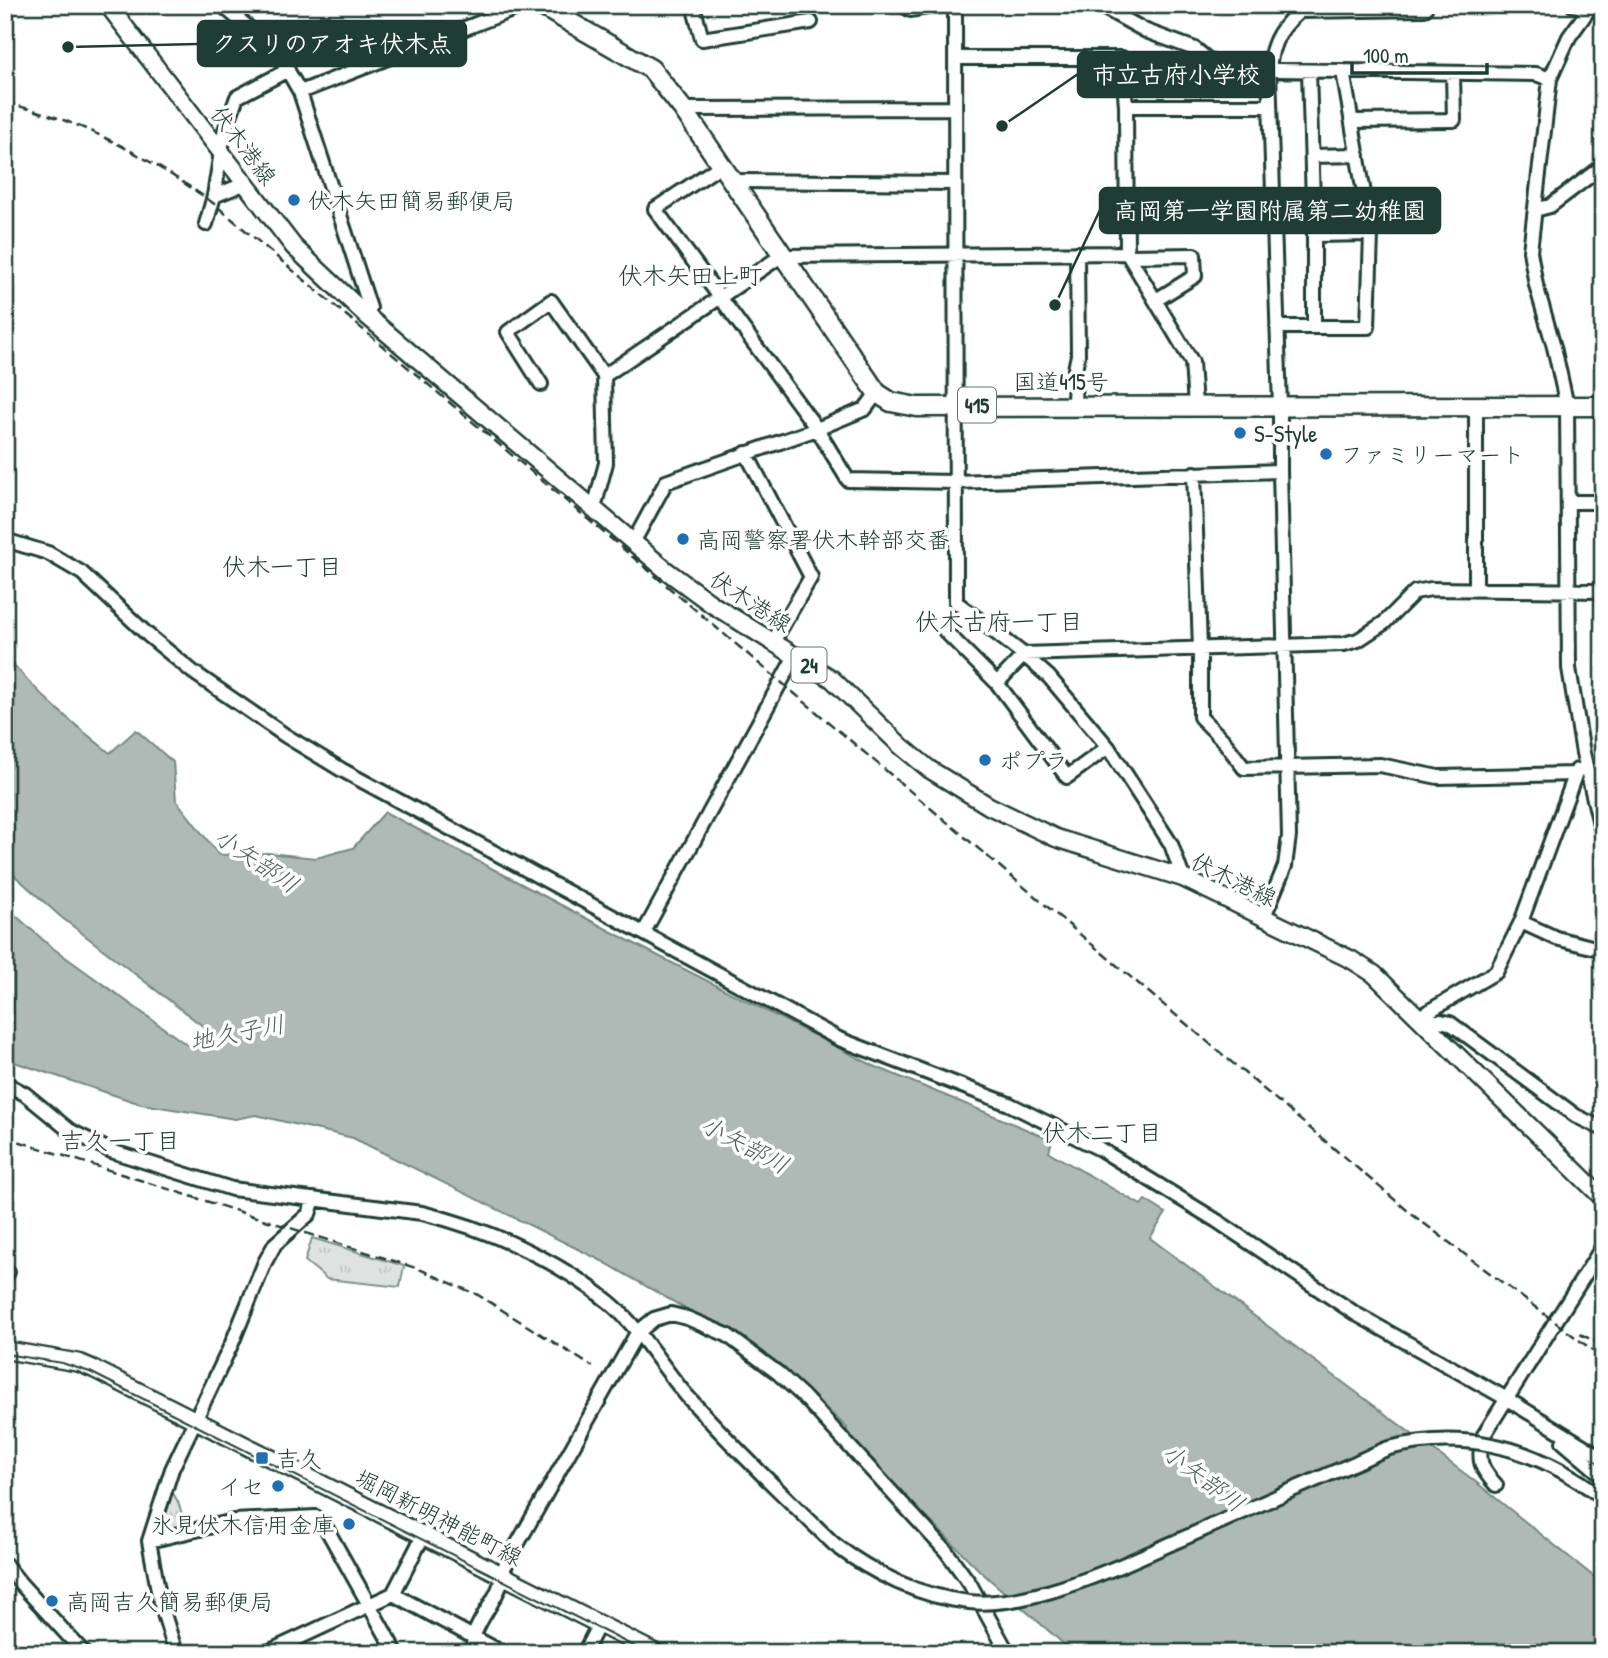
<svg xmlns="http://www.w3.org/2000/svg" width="1608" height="1658" viewBox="0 0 1608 1658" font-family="'Patrick Hand','Klee One',sans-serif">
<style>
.park{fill:url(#park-tufts);stroke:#7e908b;stroke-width:2}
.water{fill:#afbab7;stroke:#758883;stroke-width:2}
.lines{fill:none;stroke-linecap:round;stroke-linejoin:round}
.minor-casing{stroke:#1f3d34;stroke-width:18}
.major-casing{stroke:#1f3d34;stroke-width:21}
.highway-casing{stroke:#1f3d34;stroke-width:23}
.minor{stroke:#fff;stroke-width:12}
.major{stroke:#fff;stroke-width:16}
.highway{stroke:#fff;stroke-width:18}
.tram{stroke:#1f3d34;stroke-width:2}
.rail{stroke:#1f3d34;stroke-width:2.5;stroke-dasharray:10 5;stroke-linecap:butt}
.minor-bridge-casing{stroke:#1f3d34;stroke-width:18;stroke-linecap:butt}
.minor-bridge{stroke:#fff;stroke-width:12}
.poi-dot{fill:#1f6fb2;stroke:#fff;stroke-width:2.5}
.labels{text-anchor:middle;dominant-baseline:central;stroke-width:7;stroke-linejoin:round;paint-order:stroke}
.shield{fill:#fff;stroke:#627771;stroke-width:2}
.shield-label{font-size:21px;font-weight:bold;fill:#1f3d34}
.street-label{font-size:23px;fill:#1f3d34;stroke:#fff}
.poi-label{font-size:23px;fill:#1f3d34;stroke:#fff;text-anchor:start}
.neighbourhood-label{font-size:24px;fill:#1f3d34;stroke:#fff}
.water-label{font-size:24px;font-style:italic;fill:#4a625b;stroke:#fff}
.leader{fill:none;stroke:#1f3d34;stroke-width:2.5}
.callout-dot{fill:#1f3d34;stroke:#fff;stroke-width:2.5}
.callout{fill:#1f3d34;stroke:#1f3d34;stroke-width:2.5}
.callout-label{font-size:24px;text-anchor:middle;font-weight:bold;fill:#fff}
</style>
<defs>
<pattern id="park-tufts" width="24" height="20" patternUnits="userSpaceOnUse" patternTransform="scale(1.75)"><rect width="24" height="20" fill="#dee3e2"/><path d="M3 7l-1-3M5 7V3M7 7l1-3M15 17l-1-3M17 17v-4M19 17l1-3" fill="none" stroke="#bec4c2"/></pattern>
</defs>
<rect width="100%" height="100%" fill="#fff"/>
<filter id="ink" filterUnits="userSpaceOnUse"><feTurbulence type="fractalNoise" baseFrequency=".0143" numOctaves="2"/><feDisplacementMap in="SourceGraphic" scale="14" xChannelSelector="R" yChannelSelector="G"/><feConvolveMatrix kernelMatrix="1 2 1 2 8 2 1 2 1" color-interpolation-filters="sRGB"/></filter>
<g filter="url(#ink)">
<path class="park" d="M 312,1238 L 404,1266 L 400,1287 L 327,1279 L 305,1261 Z
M 168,1484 L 178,1502 L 188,1531 L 149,1541 Z"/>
<path class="water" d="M 5,654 C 35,692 72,723 110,753 L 136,730 L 173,762 L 176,800 L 219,855 L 268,853 L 316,858 L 353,848 L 385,812 L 633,943 L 874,1066 L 1052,1140 L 1049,1152 L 1141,1205 L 1145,1200 L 1166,1213 L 1150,1238 L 1472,1479 L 1603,1584 L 1603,1653 L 1074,1653 L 980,1571 L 847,1437 L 847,1428 L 803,1386 L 724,1325 L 695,1314 L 602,1261 L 353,1138 L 256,1115 L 235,1119 L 141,1104 L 5,1059 L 5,906 L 50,946 L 194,1050 L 209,1031 L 61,917 L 5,867 Z"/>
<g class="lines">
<defs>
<path id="minor" d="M 222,5 L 277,52 L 300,92 L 370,308 L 367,316
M 693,5 L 702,39 L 811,22
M 903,5 L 911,10 L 940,5
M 955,5 L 956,602 L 1023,654 L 1049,677 L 1108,747 L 1171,844 L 1183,878
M 1099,5 L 1146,31 L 1195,49 L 1219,69 L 1536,74 L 1550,79
M 1573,5 L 1590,8
M 1592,5 L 1569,37 L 1550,79 L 1530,251 L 1536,285 L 1554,347 L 1567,406 L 1569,668 L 1583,753 L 1603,837
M 1300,11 L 1425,9 L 1424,5
M 955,58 L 1122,58 L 1126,106 L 1127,253 L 1192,362 L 1195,406
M 1309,71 L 1314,235 L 1314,327
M 300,92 L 525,5
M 1126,106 L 1269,106
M 683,109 L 955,108
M 1352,121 L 1454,120 L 1453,73
M 1312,156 L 1358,155
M 720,166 L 655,209 L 817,429 L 848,480 L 956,482 L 1280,471
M 731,181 L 955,183
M 214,196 L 244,184
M 1535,210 L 1550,206 L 1603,166
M 206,224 L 214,196 L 224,133 L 237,97 L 288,70
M 1314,235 L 1371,234
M 1129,256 L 1194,255 L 1195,276 L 1156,300
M 1277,327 L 1368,327 L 1371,234 L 1343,71
M 604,376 L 781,256 L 1127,253
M 541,384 L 508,332 L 551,301 L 604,376 L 606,463 L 594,508
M 1074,405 L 1075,369 L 1078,355 L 1077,253
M 1476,406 L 1476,590
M 746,453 L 811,577 L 773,642
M 1194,473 L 1200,649 L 1200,717 L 1223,740 L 1244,768 L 1380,765 L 1438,777 L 1575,774
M 1568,502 L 1603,502
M 5,540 L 48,553 L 82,573 L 148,635 L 193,672 L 286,736 L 342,770 L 839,1039 L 1009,1104 L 1100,1149 L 1217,1221 L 1356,1314 L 1507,1399 L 1603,1458
M 634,541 L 666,482 L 817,429 L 865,409 L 877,393
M 945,631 L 997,683 L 1067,777 L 1108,747
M 1023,654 L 1344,644 L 1358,640 L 1384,623 L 1415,592 L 1431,589 L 1603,591
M 997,683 L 1024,655
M 1263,919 L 1285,866 L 1289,836 L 1280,471 L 1280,407 L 1269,70 C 1271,40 1283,24 1307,5
M 1521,922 L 1556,938 L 1603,950
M 644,932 L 795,656
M 1419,1017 L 1496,972 L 1521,922 L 1577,770
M 1419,1017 L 1450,1023 L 1576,1116 L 1603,1129
M 5,1083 L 25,1094 L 69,1130 L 111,1151 L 232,1189 L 422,1213 C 486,1228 558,1260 609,1302 C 640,1328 661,1366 687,1396 C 734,1448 784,1496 834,1544
M 5,1277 L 8,1272
M 1563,1442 L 1603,1476
M 1496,1485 C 1480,1468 1478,1461 1482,1438 L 1603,1246
M 149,1541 L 234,1521 L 316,1517 L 325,1526 L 396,1653
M 5,1564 L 20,1583 L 84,1653
M 393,1594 L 503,1653
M 176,1653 L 160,1601 L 149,1541 L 172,1469 L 232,1343 L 265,1262 L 275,1244 L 309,1214 L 314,1199
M 266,1653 L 393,1594 L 424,1534
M 475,1653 C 465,1633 495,1604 500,1585 C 501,1581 501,1577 501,1573 L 637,1333 L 654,1319 L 671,1314 L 687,1318 L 727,1335 L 778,1373 L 804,1397 L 946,1551 L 970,1584 L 1008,1653
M 584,1653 L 599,1624"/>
<path id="major" d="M 108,5 L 294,247 L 367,316 L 667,571 L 713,605 L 832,679 L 901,746 L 929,769 L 989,806 L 1056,838 L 1183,878 L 1352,960 L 1374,974 L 1603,1198
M 5,1350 L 80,1363 L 94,1369 L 656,1653"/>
<path id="highway" d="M 540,5 L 651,69 L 683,109 L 877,393 L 891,402 L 917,407 L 1603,406"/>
</defs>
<use href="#minor" class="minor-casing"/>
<use href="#major" class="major-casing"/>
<use href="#highway" class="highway-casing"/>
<use href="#minor" class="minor"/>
<use href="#major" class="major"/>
<use href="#highway" class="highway"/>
<path class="tram" d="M 5,1354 L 62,1363 L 90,1372 L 647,1653"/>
<path class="rail" d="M 5,103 C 81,119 150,158 213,203 L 1414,1216 L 1603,1358
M 5,1137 L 419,1269 L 478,1295 L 593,1367
M 1580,1334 L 1603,1345"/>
<defs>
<path id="minor-bridge" d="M 834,1544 C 872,1573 920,1597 969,1602 C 1018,1607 1082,1582 1127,1563 C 1182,1539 1237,1515 1292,1490 C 1313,1481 1334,1472 1355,1463 C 1366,1458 1378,1452 1389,1448 C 1468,1428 1539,1449 1603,1498"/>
</defs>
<use href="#minor-bridge" class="minor-bridge-casing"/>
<use href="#minor-bridge" class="minor-bridge"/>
</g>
</g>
<g class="poi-dot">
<circle cx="294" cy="200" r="7"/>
<circle cx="1240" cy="433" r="7"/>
<circle cx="1326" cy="454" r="7"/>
<circle cx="683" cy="539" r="7"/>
<circle cx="985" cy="760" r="7"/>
<rect x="255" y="1451" width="14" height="14" rx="3.5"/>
<circle cx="278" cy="1486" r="7"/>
<circle cx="349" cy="1524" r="7"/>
<circle cx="52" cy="1601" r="7"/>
</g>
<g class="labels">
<g class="shield">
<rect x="958" y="387.5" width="38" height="35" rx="5"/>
<rect x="791.5" y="647.5" width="35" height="35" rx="5"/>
</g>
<g class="shield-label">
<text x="977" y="405">415</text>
<text x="809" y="665">24</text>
</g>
<g class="street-label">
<text transform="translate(244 145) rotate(53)">伏木港線</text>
<text x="1061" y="381">国道415号</text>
<text transform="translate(751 601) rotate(33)">伏木港線</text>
<text transform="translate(1234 879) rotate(26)">伏木港線</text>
<text transform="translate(439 1517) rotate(27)">堀岡新明神能町線</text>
</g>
<g class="poi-label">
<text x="308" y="200">伏木矢田簡易郵便局</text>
<text x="1254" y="433">S-Style</text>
<text x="1340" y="454">ファミリーマート</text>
<text x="697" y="539">高岡警察署伏木幹部交番</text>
<text x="999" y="760">ポプラ</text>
<text x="276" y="1458">吉久</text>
<text x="264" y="1486" text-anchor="end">イセ</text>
<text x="335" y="1524" text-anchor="end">氷見伏木信用金庫</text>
<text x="66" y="1601">高岡吉久簡易郵便局</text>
</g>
<g class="neighbourhood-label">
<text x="690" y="275">伏木矢田上町</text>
<text x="282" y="566">伏木一丁目</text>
<text x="999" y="621">伏木古府一丁目</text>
<text x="1102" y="1132">伏木二丁目</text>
<text x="120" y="1140">吉久一丁目</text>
</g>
<g class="water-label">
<text transform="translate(257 860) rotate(34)">小矢部川</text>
<text transform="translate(237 1032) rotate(-11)">地久子川</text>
<text transform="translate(745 1144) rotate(28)">小矢部川</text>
<text transform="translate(1204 1477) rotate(37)">小矢部川</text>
</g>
</g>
<path class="leader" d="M68 47L198 44M1002 126L1078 74M1055 305L1100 210"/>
<g class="callout-dot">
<circle cx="68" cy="47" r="7"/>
<circle cx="1002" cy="126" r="7"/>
<circle cx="1055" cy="305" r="7"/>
</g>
<g class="callout">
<rect x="198" y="21" width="268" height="45" rx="7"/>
<rect x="1078" y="52" width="196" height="45" rx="7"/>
<rect x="1100" y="188" width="340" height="45" rx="7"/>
</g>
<g class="callout-label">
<text x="332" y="52">クスリのアオキ伏木点</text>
<text x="1176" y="83">市立古府小学校</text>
<text x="1270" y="219">高岡第一学園附属第二幼稚園</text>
</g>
<rect width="1608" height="1658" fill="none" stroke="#fff" stroke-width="28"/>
<rect x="14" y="14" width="1580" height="1630" fill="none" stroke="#1f3d34" stroke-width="2.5" filter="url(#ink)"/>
<path d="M1352 63v10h135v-10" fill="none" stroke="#1f3d34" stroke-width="3.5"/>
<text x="1363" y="63" font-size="21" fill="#1f3d34" stroke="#ffffff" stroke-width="5" paint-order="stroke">100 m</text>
</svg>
